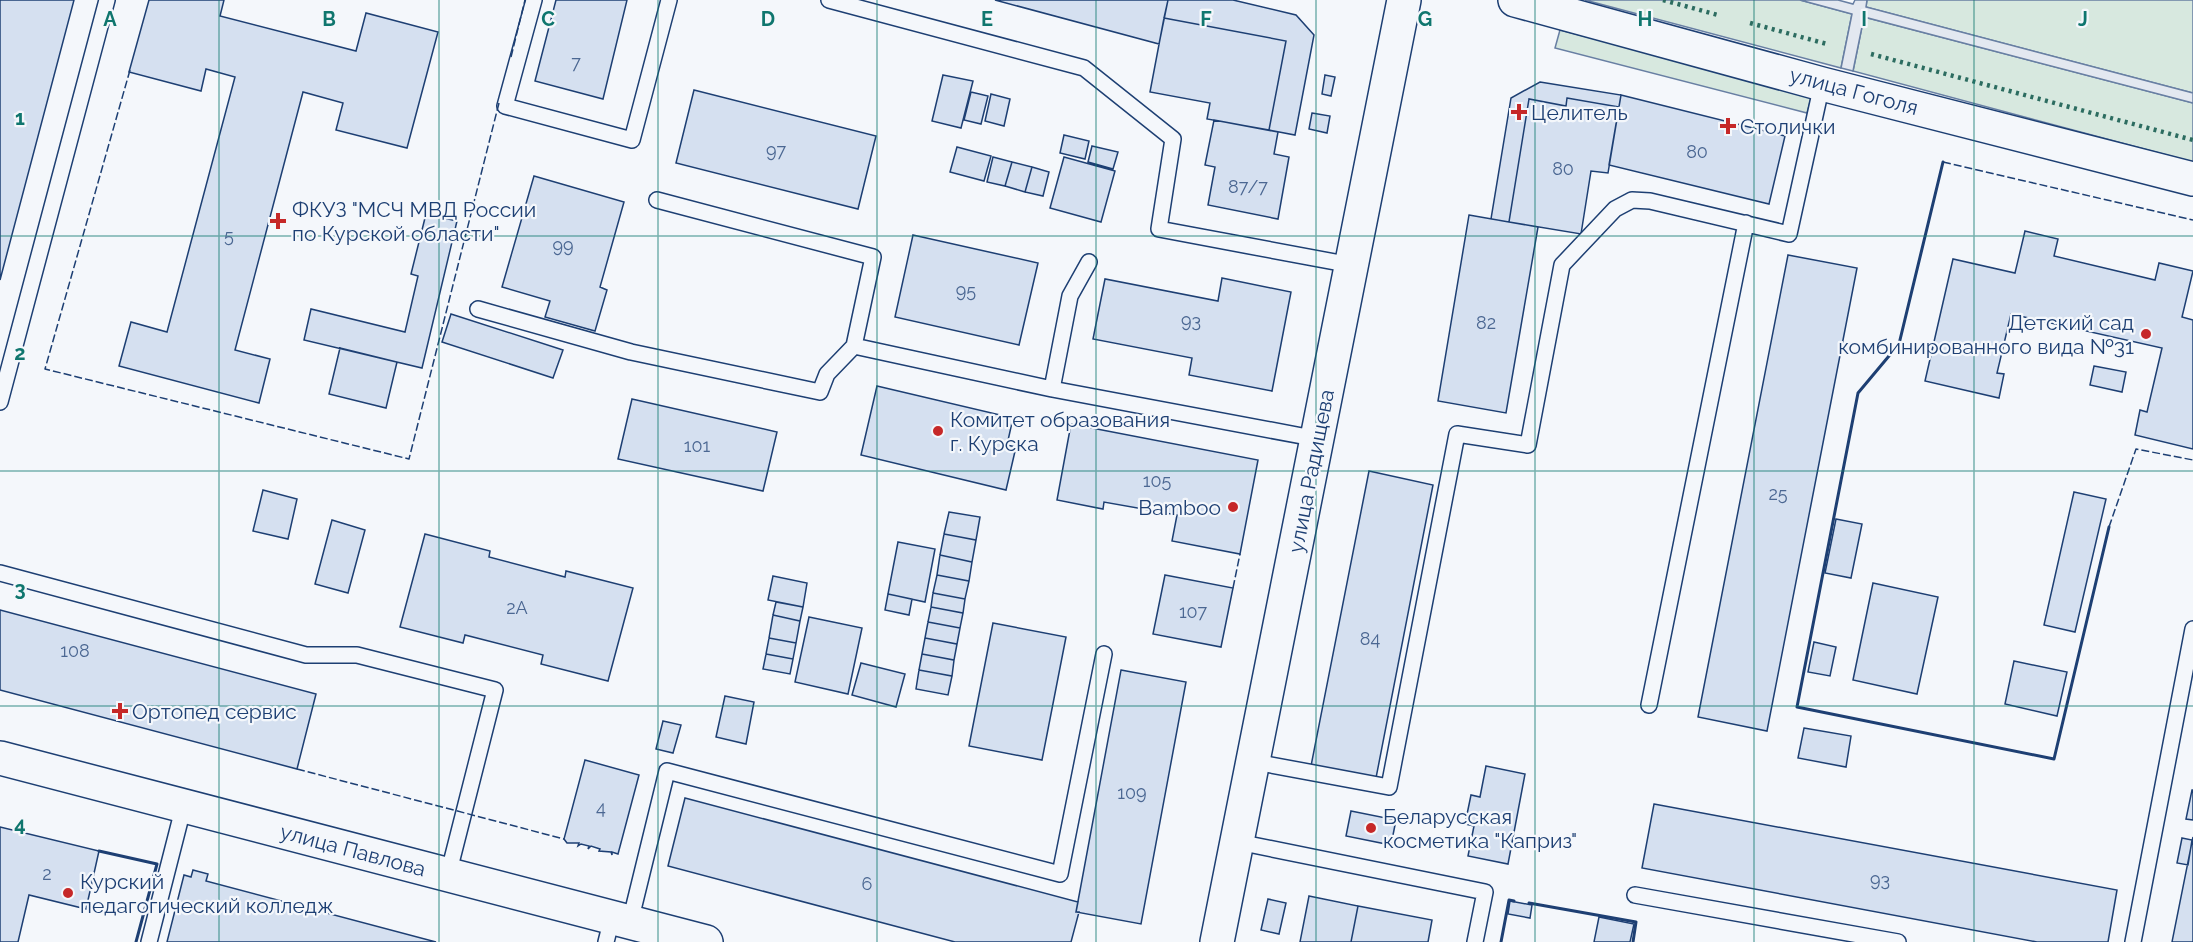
<svg xmlns="http://www.w3.org/2000/svg" width="2193" height="942" viewBox="0 0 2193 942" font-family="Raleway,sans-serif">
<style>
.green{fill:#d7e8df;stroke:#687fa3;stroke-width:1.5}
.parking{fill:#e3e8f0;stroke:#687fa3;stroke-width:1.5}
.building{fill:#d5e0f0;stroke:#1d3f73;stroke-width:1.5}
.lines{fill:none;stroke-linecap:round;stroke-linejoin:round}
.service-casing{stroke:#1d3f73;stroke-width:18}
.tertiary-casing{stroke:#1d3f73;stroke-width:36}
.secondary-casing{stroke:#1d3f73;stroke-width:36}
.primary-casing{stroke:#1d3f73;stroke-width:36}
.service{stroke:#f4f7fb;stroke-width:15}
.tertiary{stroke:#f4f7fb;stroke-width:33}
.secondary{stroke:#f4f7fb;stroke-width:33}
.primary{stroke:#f4f7fb;stroke-width:33}
.hedge{stroke:#2c6c60;stroke-width:4.5;stroke-dasharray:3 4.5;stroke-linecap:butt}
.fence{stroke:#1d3f73;stroke-width:1.5;stroke-dasharray:8 3;stroke-linecap:butt}
.wall{stroke:#1d3f73;stroke-width:3}
.grid{fill:none;stroke:#0f766e;stroke-width:1.5;stroke-opacity:0.55}
.poi-dot{fill:#c62828;stroke:#f4f7fb;stroke-width:2}
.labels{text-anchor:middle;dominant-baseline:central;stroke-width:4.5;stroke-linejoin:round;paint-order:stroke}
.number-label{font-size:18px;fill:#4b6792}
.street-label{font-size:21px;fill:#1d3f73;stroke:#f4f7fb}
.poi-label{font-size:21px;fill:#1d3f73;stroke:#f4f7fb;text-anchor:start}
.grid-label{font-size:20px;text-anchor:middle;font-weight:bold;fill:#0f766e;stroke:#f4f7fb;stroke-width:4.5;stroke-linejoin:round;paint-order:stroke}
</style>
<rect width="100%" height="100%" fill="#f4f7fb"/>
<path class="green" d="M 1585,0 L 1800,0 L 1852,14 L 1841,68 Z
M 1867,0 L 2193,0 L 2193,93 L 1866,7 Z
M 1864,17 L 2193,103 L 2193,162 L 1853,71 Z
M 1560,30 L 1812,95 L 1807,113 L 1555,48 Z"/>
<path class="parking" d="M 1800,0 L 1838,0 L 1853,4 L 1855,0 L 1867,0 L 1866,7 L 2193,93 L 2193,103 L 1864,17 L 1853,71 L 1841,68 L 1852,14 Z"/>
<path class="building" d="M 0,0 L 74,0 L 0,280 Z
M 149,0 L 224,0 L 220,16 L 356,51 L 366,13 L 438,32 L 407,148 L 336,130 L 343,103 L 303,92 L 235,350 L 270,359 L 259,403 L 119,366 L 131,322 L 167,332 L 235,77 L 206,69 L 201,91 L 129,72 Z
M 556,0 L 627,0 L 603,99 L 535,81 Z
M 995,0 L 1168,0 L 1159,44 Z
M 1168,0 L 1233,0 L 1296,15 L 1314,35 L 1295,135 L 1269,130 L 1286,41 L 1164,18 Z
M 1164,18 L 1286,41 L 1269,130 L 1207,119 L 1210,103 L 1150,92 Z
M 943,75 L 973,81 L 961,128 L 932,121 Z
M 1325,75 L 1335,77 L 1331,96 L 1322,94 Z
M 1540,82 L 1621,95 L 1619,107 L 1567,98 L 1566,106 L 1529,99 L 1509,222 L 1491,219 L 1511,98 Z
M 694,90 L 876,136 L 858,209 L 676,163 Z
M 971,92 L 988,96 L 981,124 L 964,120 Z
M 991,94 L 1010,99 L 1004,126 L 985,121 Z
M 1621,95 L 1785,136 L 1769,204 L 1609,165 Z
M 1567,98 L 1619,107 L 1608,173 L 1591,171 L 1581,234 L 1509,222 L 1529,99 L 1566,106 Z
M 1312,113 L 1330,116 L 1327,133 L 1309,129 Z
M 1214,120 L 1278,132 L 1274,154 L 1289,157 L 1278,219 L 1208,205 L 1215,167 L 1205,165 Z
M 1064,135 L 1089,141 L 1085,159 L 1060,153 Z
M 1092,146 L 1118,152 L 1113,169 L 1088,162 Z
M 957,147 L 991,156 L 984,181 L 950,172 Z
M 993,157 L 1012,162 L 1005,186 L 987,182 Z
M 1064,157 L 1115,171 L 1101,222 L 1050,208 Z
M 1012,162 L 1032,167 L 1025,192 L 1005,186 Z
M 1032,167 L 1049,172 L 1043,196 L 1025,192 Z
M 534,176 L 624,202 L 600,287 L 607,290 L 595,331 L 545,317 L 550,301 L 502,287 Z
M 426,214 L 457,221 L 422,368 L 304,340 L 311,309 L 405,332 L 418,276 L 411,274 Z
M 1469,215 L 1538,227 L 1506,413 L 1438,401 Z
M 2025,231 L 2058,239 L 2054,256 L 2155,280 L 2159,263 L 2193,271 L 2182,317 L 2193,320 L 2193,449 L 2135,435 L 2140,410 L 2147,412 L 2162,348 L 2011,314 L 1997,373 L 2004,374 L 1999,398 L 1925,381 L 1953,259 L 2015,273 Z
M 913,235 L 1038,263 L 1019,345 L 895,317 Z
M 1788,255 L 1857,268 L 1767,731 L 1698,717 Z
M 1222,278 L 1291,292 L 1272,391 L 1189,375 L 1192,358 L 1093,339 L 1105,279 L 1218,301 Z
M 451,314 L 563,350 L 553,378 L 442,342 Z
M 340,348 L 397,362 L 386,408 L 329,394 Z
M 2094,366 L 2126,372 L 2122,392 L 2090,385 Z
M 877,386 L 1013,418 L 1007,445 L 1016,447 L 1006,490 L 861,455 Z
M 632,399 L 777,432 L 763,491 L 618,459 Z
M 1071,424 L 1258,460 L 1240,554 L 1172,541 L 1177,515 L 1104,502 L 1103,509 L 1057,500 Z
M 1369,471 L 1433,485 L 1376,778 L 1311,766 Z
M 263,490 L 297,499 L 288,539 L 253,531 Z
M 2074,492 L 2106,499 L 2075,632 L 2044,625 Z
M 949,512 L 980,517 L 976,540 L 944,534 Z
M 1836,519 L 1862,524 L 1851,578 L 1825,573 Z
M 332,520 L 365,530 L 348,593 L 315,584 Z
M 425,534 L 490,551 L 489,557 L 565,577 L 566,571 L 633,588 L 608,681 L 541,664 L 543,655 L 465,635 L 463,643 L 400,627 Z
M 944,534 L 976,540 L 972,562 L 940,555 Z
M 898,542 L 935,549 L 925,602 L 888,594 Z
M 940,555 L 972,562 L 969,581 L 937,575 Z
M 937,575 L 969,581 L 965,599 L 933,593 Z
M 1165,575 L 1233,588 L 1221,647 L 1153,634 Z
M 773,576 L 807,583 L 803,607 L 768,600 Z
M 1873,583 L 1938,597 L 1917,694 L 1853,680 Z
M 933,593 L 965,599 L 963,613 L 931,607 Z
M 888,594 L 912,599 L 909,615 L 885,610 Z
M 776,602 L 803,607 L 800,621 L 773,615 Z
M 931,607 L 963,613 L 960,628 L 928,622 Z
M 0,610 L 316,694 L 297,769 L 0,690 Z
M 773,615 L 800,621 L 796,643 L 769,638 Z
M 809,617 L 862,628 L 848,694 L 795,682 Z
M 928,622 L 960,628 L 957,644 L 925,638 Z
M 993,623 L 1066,637 L 1042,760 L 969,746 Z
M 769,638 L 796,643 L 793,659 L 766,654 Z
M 925,638 L 957,644 L 954,660 L 922,654 Z
M 1814,642 L 1836,647 L 1830,676 L 1808,672 Z
M 766,654 L 793,659 L 790,674 L 763,669 Z
M 922,654 L 954,660 L 952,676 L 919,670 Z
M 2014,661 L 2067,672 L 2057,716 L 2005,704 Z
M 861,663 L 905,674 L 896,707 L 852,695 Z
M 919,670 L 952,676 L 948,695 L 916,689 Z
M 1121,670 L 1186,682 L 1141,924 L 1076,912 Z
M 725,696 L 754,702 L 746,744 L 716,737 Z
M 663,721 L 681,725 L 673,753 L 656,749 Z
M 1804,728 L 1851,736 L 1846,767 L 1798,758 Z
M 585,760 L 639,775 L 618,854 L 612,852 L 612,855 L 611,852 L 599,851 L 600,849 L 591,846 L 588,849 L 589,846 L 581,844 L 578,846 L 579,843 L 567,843 L 564,839 Z
M 1486,766 L 1525,774 L 1508,864 L 1468,856 L 1474,826 L 1465,824 L 1471,795 L 1480,797 Z
M 2192,790 L 2193,790 L 2193,820 L 2186,819 Z
M 685,798 L 1078,902 L 1076,912 L 1079,912 L 1071,942 L 955,942 L 668,866 Z
M 1654,804 L 2117,890 L 2108,942 L 2037,942 L 1642,868 Z
M 1351,811 L 1396,820 L 1391,845 L 1346,836 Z
M 0,827 L 99,851 L 86,909 L 29,895 L 18,942 L 0,942 Z
M 2193,837 L 2193,942 L 2172,942 Z
M 2182,838 L 2192,840 L 2188,865 L 2177,863 Z
M 193,870 L 208,874 L 206,881 L 436,942 L 167,942 L 184,875 L 191,877 Z
M 1309,896 L 1358,906 L 1351,942 L 1300,942 Z
M 1268,899 L 1286,903 L 1279,934 L 1261,930 Z
M 1510,901 L 1532,905 L 1530,918 L 1508,914 Z
M 1358,906 L 1432,920 L 1428,942 L 1351,942 Z
M 1599,917 L 1634,924 L 1630,942 L 1594,942 Z"/>
<g class="lines">
<defs>
<path id="service" d="M 534,0 L 505,106 L 632,140 L 669,0
M 829,0 L 1084,68 L 1173,139 L 1159,229 L 1351,265
M 657,200 L 873,257 L 854,346
M 478,309 L 631,352 L 820,392 L 827,374 L 854,346 L 1052,389 L 1318,439
M 1052,389 L 1070,296 L 1089,262
M 0,402 L 107,0
M 0,573 L 306,655 L 357,655 L 495,690 L 448,875
M 1649,705 L 1746,223
M 1255,762 L 1389,787 L 1457,434 L 1528,445 L 1562,265 L 1615,209 L 1632,200 L 1650,201 L 1789,234 L 1822,84
M 1238,842 L 1485,892 L 1475,942
M 1635,895 L 1898,942
M 630,922 L 667,771 L 1060,874 L 1104,654
M 149,942 L 184,805
M 606,942 L 612,918
M 2133,942 L 2193,629"/>
<path id="tertiary" d="M 1515,0 L 1822,84 L 2193,179"/>
<path id="secondary" d="M 0,758 L 706,942"/>
<path id="primary" d="M 1217,942 L 1404,0"/>
</defs>
<use href="#service" class="service-casing"/>
<use href="#tertiary" class="tertiary-casing"/>
<use href="#secondary" class="secondary-casing"/>
<use href="#primary" class="primary-casing"/>
<use href="#service" class="service"/>
<use href="#tertiary" class="tertiary"/>
<use href="#secondary" class="secondary"/>
<use href="#primary" class="primary"/>
<path class="hedge" d="M 1663,0 L 1718,15
M 1750,23 L 1827,44
M 1871,54 L 2193,140"/>
<path class="fence" d="M 511,57 L 525,0
M 130,70 L 45,369 L 409,459 L 499,103
M 1943,162 L 2193,220
M 2109,527 L 2136,449 L 2193,460
M 1233,588 L 1240,554
M 297,769 L 564,839"/>
<path class="wall" d="M 1943,162 L 1899,344 L 1858,393 L 1797,707 L 2054,759 L 2109,527
M 99,851 L 157,864 L 136,942
M 1529,903 L 1636,922 L 1633,942
M 1501,942 L 1509,900 L 1514,901"/>
</g>
<path class="grid" d="M 219,0 L 219,942M 439,0 L 439,942M 658,0 L 658,942M 877,0 L 877,942M 1096,0 L 1096,942M 1316,0 L 1316,942M 1535,0 L 1535,942M 1754,0 L 1754,942M 1974,0 L 1974,942M 0,236 L 2193,236M 0,471 L 2193,471M 0,706 L 2193,706"/>
<g class="poi-dot">
<path d="M1516 103h6v6h6v6h-6v6h-6v-6h-6v-6h6z"/>
<path d="M1725 117h6v6h6v6h-6v6h-6v-6h-6v-6h6z"/>
<path d="M275 212h6v6h6v6h-6v6h-6v-6h-6v-6h6z"/>
<circle cx="2146" cy="334" r="6"/>
<circle cx="938" cy="431" r="6"/>
<circle cx="1233" cy="507" r="6"/>
<path d="M117 702h6v6h6v6h-6v6h-6v-6h-6v-6h6z"/>
<circle cx="1371" cy="828" r="6"/>
<circle cx="68" cy="893" r="6"/>
</g>
<g class="labels">
<g class="number-label">
<text x="576" y="62">7</text>
<text x="776" y="150">97</text>
<text x="1697" y="151">80</text>
<text x="1563" y="168">80</text>
<text x="1248" y="186">87/7</text>
<text x="229" y="235">5</text>
<text x="563" y="245">99</text>
<text x="966" y="290">95</text>
<text x="1191" y="320">93</text>
<text x="1486" y="322">82</text>
<text x="697" y="445">101</text>
<text x="1157" y="480">105</text>
<text x="1778" y="493">25</text>
<text x="517" y="607">2А</text>
<text x="1193" y="611">107</text>
<text x="1370" y="638">84</text>
<text x="75" y="650">108</text>
<text x="1132" y="792">109</text>
<text x="601" y="807">4</text>
<text x="47" y="873">2</text>
<text x="1880" y="879">93</text>
<text x="867" y="883">6</text>
</g>
<g class="street-label">
<text transform="translate(1854 91) rotate(15)">улица Гоголя</text>
<text transform="translate(1311 471) rotate(-79)">улица Радищева</text>
<text transform="translate(353 850) rotate(15)">улица Павлова</text>
</g>
<g class="poi-label">
<text x="1531" y="112">Целитель</text>
<text x="1740" y="126">Столички</text>
<text x="292" y="209">ФКУЗ "МСЧ МВД России<tspan x="292" dy="24">по Курской области"</tspan></text>
<text x="2134" y="322" text-anchor="end">Детский сад<tspan x="2134" dy="24">комбинированного вида №31</tspan></text>
<text x="950" y="419">Комитет образования<tspan x="950" dy="24">г. Курска</tspan></text>
<text x="1221" y="507" text-anchor="end">Bamboo</text>
<text x="132" y="711">Ортопед сервис</text>
<text x="1383" y="816">Беларусская<tspan x="1383" dy="24">косметика "Каприз"</tspan></text>
<text x="80" y="881">Курский<tspan x="80" dy="24">педагогический колледж</tspan></text>
</g>
</g>
<g class="grid-label">
<text x="110" y="26">A</text>
<text x="329" y="26">B</text>
<text x="548" y="26">C</text>
<text x="768" y="26">D</text>
<text x="987" y="26">E</text>
<text x="1206" y="26">F</text>
<text x="1425" y="26">G</text>
<text x="1645" y="26">H</text>
<text x="1864" y="26">I</text>
<text x="2083" y="26">J</text>
<text x="20" y="125">1</text>
<text x="20" y="360">2</text>
<text x="20" y="596">3</text>
<text x="20" y="831">4</text>
</g>
</svg>
